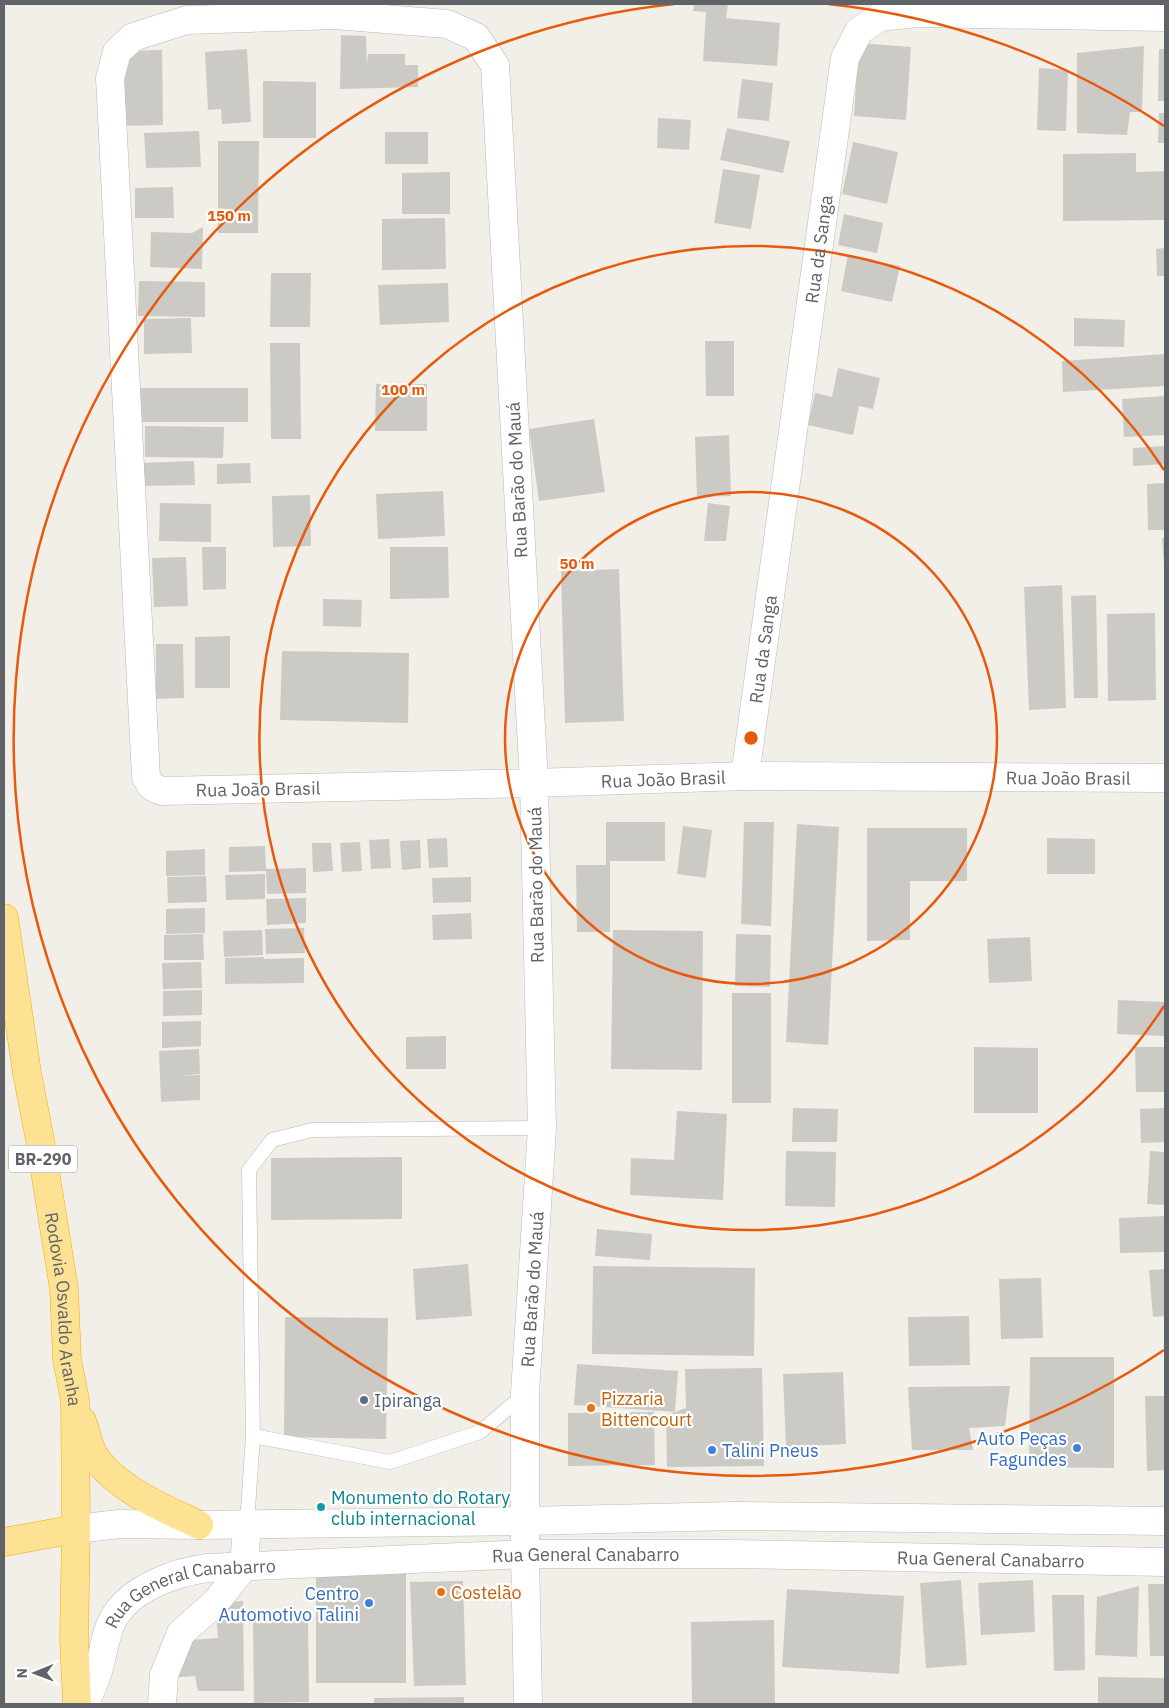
<svg xmlns="http://www.w3.org/2000/svg" width="1169" height="1708" viewBox="0 0 1169 1708" font-family="'IBM Plex Sans',sans-serif">
<style>
.building{fill:#cccac5}
.lines{fill:none;stroke-linecap:round;stroke-linejoin:round}
.lane-casing{stroke:#b5b8bc;stroke-width:15}
.street-casing{stroke:#b5b8bc;stroke-width:29}
.secondary-casing{stroke:#b6babf;stroke-width:29}
.highway-casing{stroke:#f9ab00;stroke-width:29}
.lane{stroke:#fff;stroke-width:14}
.street{stroke:#fff;stroke-width:28}
.secondary{stroke:#fff;stroke-width:28}
.highway{stroke:#fde293;stroke-width:28}
.ring{fill:none;stroke:#e8590c;stroke-width:2.5}
.service-dot{fill:#5c6f8a;stroke:#fff;stroke-width:2}
.food-dot{fill:#e8710a;stroke:#fff;stroke-width:2}
.shop-dot{fill:#3f7fe0;stroke:#fff;stroke-width:2}
.culture-dot{fill:#0f9aa8;stroke:#fff;stroke-width:2}
.labels{text-anchor:middle;dominant-baseline:central;stroke-width:4.5;stroke-linejoin:round;paint-order:stroke}
.shield{fill:#fff;stroke:#8f9295;stroke-width:1}
.shield-label{font-size:16px;font-weight:bold;fill:#5f6368}
.street-label{font-size:18px;fill:#5f6368;stroke:#fff}
.food-label{font-size:18px;fill:#c56008;stroke:#fff;text-anchor:start}
.service-label{font-size:18px;fill:#4e5e75;stroke:#fff;text-anchor:start}
.shop-label{font-size:18px;fill:#366cbe;stroke:#fff;text-anchor:end}
.culture-label{font-size:18px;fill:#0d838f;stroke:#fff;text-anchor:start}
.centre{fill:#e8590c;stroke:#fff;stroke-width:2.5}
.ring-label{font-size:15px;text-anchor:middle;font-weight:bold;fill:#e8590c;stroke:#fff;stroke-width:4.5;stroke-linejoin:round;paint-order:stroke}
</style>
<rect width="100%" height="100%" fill="#f1efe8"/>
<path class="building" d="M 694,4 L 728,4 L 726,18 L 780,23 L 777,66 L 703,61 L 706,12 L 693,11 Z
M 341,35 L 366,36 L 367,65 L 368,54 L 405,54 L 405,65 L 418,65 L 418,87 L 340,89 Z
M 859,43 L 911,47 L 906,120 L 854,116 Z
M 1144,46 L 1142,112 L 1130,112 L 1127,135 L 1077,133 L 1077,53 Z
M 247,49 L 251,122 L 222,124 L 221,109 L 208,110 L 205,52 Z
M 1159,49 L 1165,49 L 1165,101 L 1158,101 Z
M 162,50 L 163,125 L 120,126 L 118,51 Z
M 1039,68 L 1068,70 L 1066,131 L 1037,130 Z
M 742,79 L 773,83 L 769,121 L 737,118 Z
M 263,81 L 316,82 L 316,138 L 263,138 Z
M 1159,113 L 1165,113 L 1165,143 L 1158,143 Z
M 658,118 L 691,120 L 689,150 L 657,148 Z
M 727,128 L 790,141 L 783,173 L 720,160 Z
M 199,131 L 201,167 L 146,168 L 144,133 Z
M 385,132 L 428,132 L 428,164 L 385,164 Z
M 218,141 L 259,141 L 258,233 L 218,233 Z
M 853,142 L 898,152 L 887,204 L 842,194 Z
M 1136,153 L 1136,172 L 1165,171 L 1165,220 L 1063,221 L 1063,154 Z
M 723,169 L 760,175 L 751,229 L 714,223 Z
M 450,172 L 450,214 L 402,214 L 402,173 Z
M 173,187 L 174,218 L 135,218 L 135,188 Z
M 844,214 L 883,223 L 877,253 L 838,245 Z
M 445,218 L 446,269 L 382,270 L 382,219 Z
M 203,227 L 202,269 L 150,267 L 151,232 L 192,233 Z
M 1165,248 L 1165,276 L 1157,276 L 1156,249 Z
M 848,255 L 900,266 L 892,302 L 841,291 Z
M 271,273 L 311,273 L 310,327 L 270,327 Z
M 139,281 L 205,282 L 205,317 L 138,316 Z
M 448,283 L 449,322 L 380,325 L 378,285 Z
M 191,318 L 192,353 L 144,354 L 144,319 Z
M 1074,318 L 1125,320 L 1124,347 L 1074,346 Z
M 705,341 L 734,341 L 734,396 L 706,396 Z
M 270,343 L 300,343 L 301,439 L 271,439 Z
M 1165,354 L 1165,386 L 1063,392 L 1062,361 Z
M 838,368 L 880,378 L 873,409 L 859,406 L 853,435 L 808,425 L 815,393 L 832,397 Z
M 376,384 L 427,384 L 427,431 L 375,431 Z
M 137,388 L 248,388 L 248,422 L 137,422 Z
M 1165,396 L 1165,435 L 1124,437 L 1122,399 Z
M 594,419 L 605,492 L 539,501 L 529,429 Z
M 145,426 L 224,427 L 223,458 L 145,457 Z
M 729,435 L 731,496 L 697,497 L 695,437 Z
M 1165,446 L 1165,464 L 1133,466 L 1133,448 Z
M 194,461 L 195,485 L 142,486 L 141,463 Z
M 250,463 L 251,483 L 217,484 L 217,464 Z
M 1165,483 L 1165,530 L 1148,530 L 1147,484 Z
M 443,491 L 445,536 L 378,539 L 376,494 Z
M 310,495 L 311,546 L 273,547 L 272,496 Z
M 160,503 L 211,504 L 211,542 L 159,541 Z
M 708,503 L 730,506 L 726,541 L 704,541 Z
M 1162,538 L 1165,538 L 1165,566 L 1164,566 Z
M 202,547 L 226,547 L 226,589 L 203,590 Z
M 390,547 L 448,547 L 449,598 L 390,599 Z
M 186,557 L 188,606 L 154,607 L 152,558 Z
M 619,569 L 624,721 L 565,723 L 561,571 Z
M 1062,585 L 1066,708 L 1029,710 L 1024,587 Z
M 1096,595 L 1098,698 L 1074,698 L 1071,596 Z
M 323,599 L 362,600 L 361,627 L 323,626 Z
M 1155,613 L 1156,700 L 1108,701 L 1107,614 Z
M 230,636 L 230,688 L 195,688 L 195,637 Z
M 156,644 L 183,644 L 184,698 L 156,699 Z
M 282,651 L 409,653 L 408,723 L 280,720 Z
M 606,822 L 665,822 L 665,861 L 610,861 L 610,932 L 577,932 L 576,865 L 606,865 Z
M 744,822 L 774,822 L 771,926 L 741,924 Z
M 797,824 L 839,827 L 828,1045 L 786,1042 Z
M 683,826 L 712,830 L 706,878 L 677,874 Z
M 867,828 L 967,828 L 967,881 L 910,881 L 910,940 L 867,941 Z
M 447,838 L 448,867 L 429,868 L 427,839 Z
M 1047,838 L 1095,839 L 1095,874 L 1047,874 Z
M 389,839 L 391,868 L 371,869 L 369,840 Z
M 420,840 L 421,868 L 402,870 L 400,841 Z
M 360,842 L 362,871 L 342,872 L 340,843 Z
M 312,843 L 331,843 L 333,871 L 313,872 Z
M 265,846 L 266,869 L 306,868 L 306,893 L 267,894 L 266,871 L 229,872 L 229,847 Z
M 205,849 L 205,875 L 166,876 L 166,851 Z
M 265,874 L 265,899 L 226,900 L 225,875 Z
M 206,876 L 207,902 L 168,903 L 167,877 Z
M 471,877 L 471,902 L 433,903 L 432,878 Z
M 306,898 L 306,923 L 267,925 L 266,899 Z
M 205,908 L 205,933 L 166,934 L 166,909 Z
M 471,913 L 472,939 L 433,940 L 432,915 Z
M 304,928 L 305,953 L 266,954 L 265,929 Z
M 262,930 L 263,955 L 224,957 L 223,931 Z
M 613,930 L 703,931 L 702,1070 L 611,1069 Z
M 203,934 L 204,960 L 164,960 L 164,935 Z
M 736,934 L 771,935 L 770,987 L 735,986 Z
M 1030,937 L 1032,981 L 989,983 L 987,939 Z
M 264,957 L 264,959 L 304,958 L 304,983 L 225,984 L 225,958 Z
M 201,962 L 202,988 L 163,989 L 162,963 Z
M 202,990 L 202,1015 L 163,1016 L 163,991 Z
M 732,993 L 771,993 L 771,1103 L 732,1103 Z
M 1118,1000 L 1165,1002 L 1165,1036 L 1117,1034 Z
M 201,1021 L 201,1046 L 162,1048 L 162,1022 Z
M 446,1036 L 446,1069 L 406,1069 L 406,1037 Z
M 974,1047 L 1038,1048 L 1038,1113 L 974,1113 Z
M 1135,1047 L 1165,1047 L 1165,1092 L 1136,1092 Z
M 199,1049 L 200,1074 L 178,1076 L 200,1075 L 200,1100 L 161,1102 L 159,1051 Z
M 793,1108 L 838,1109 L 837,1142 L 792,1142 Z
M 1165,1108 L 1165,1142 L 1141,1143 L 1140,1109 Z
M 677,1111 L 727,1114 L 723,1200 L 630,1195 L 631,1158 L 674,1160 Z
M 786,1151 L 836,1152 L 835,1207 L 785,1206 Z
M 1150,1151 L 1165,1152 L 1165,1205 L 1147,1204 Z
M 402,1157 L 402,1219 L 271,1220 L 271,1158 Z
M 1165,1216 L 1165,1252 L 1120,1253 L 1119,1218 Z
M 597,1229 L 652,1234 L 650,1260 L 595,1256 Z
M 468,1264 L 472,1316 L 416,1320 L 413,1269 Z
M 593,1266 L 755,1268 L 754,1356 L 592,1354 Z
M 1165,1269 L 1165,1316 L 1153,1317 L 1149,1270 Z
M 1041,1278 L 1043,1338 L 1001,1339 L 999,1279 Z
M 969,1316 L 970,1365 L 909,1366 L 908,1317 Z
M 285,1317 L 388,1318 L 386,1439 L 284,1437 Z
M 1030,1357 L 1114,1357 L 1114,1468 L 1029,1467 Z
M 577,1364 L 678,1371 L 675,1412 L 574,1405 Z
M 762,1368 L 764,1466 L 667,1467 L 666,1415 L 686,1408 L 685,1369 Z
M 843,1372 L 846,1444 L 786,1447 L 783,1374 Z
M 1010,1386 L 1005,1426 L 969,1428 L 973,1450 L 912,1450 L 908,1387 Z
M 1145,1396 L 1165,1396 L 1165,1470 L 1147,1471 Z
M 654,1412 L 655,1465 L 568,1466 L 568,1413 Z
M 406,1568 L 406,1683 L 316,1683 L 316,1575 Z
M 961,1580 L 967,1665 L 926,1668 L 920,1583 Z
M 1033,1580 L 1035,1632 L 981,1635 L 978,1583 Z
M 463,1581 L 466,1685 L 414,1686 L 410,1582 Z
M 1148,1584 L 1165,1584 L 1165,1656 L 1150,1656 Z
M 1139,1586 L 1137,1657 L 1095,1655 L 1097,1597 Z
M 787,1589 L 904,1596 L 899,1674 L 782,1667 Z
M 1052,1595 L 1084,1595 L 1085,1670 L 1054,1671 Z
M 243,1601 L 244,1691 L 198,1691 L 195,1676 L 170,1678 L 178,1641 L 218,1638 L 215,1603 Z
M 308,1619 L 309,1702 L 254,1703 L 253,1620 Z
M 774,1620 L 775,1704 L 692,1704 L 691,1622 Z
M 1098,1677 L 1165,1678 L 1165,1704 L 1098,1704 Z
M 464,1697 L 464,1704 L 374,1704 L 374,1698 Z"/>
<g class="lines">
<defs>
<path id="lane" d="M 253,1436 L 249,1170 L 272,1140 L 312,1130 L 542,1128
M 247,1524 L 253,1436 L 390,1462 L 480,1432 L 525,1394"/>
<g id="street">
<path d="M 335,15 L 447,24 L 476,37 L 495,65 L 534,783 L 161,791 L 151,786 L 146,777 L 110,78 L 117,52 L 133,37 L 187,20 Z"/>
<path id="s1" d="M 745,776 L 845,58 L 859,31 L 880,17 L 917,13 L 1165,17"/>
<path d="M 525,1554 L 528,1704"/>
<path d="M 162,1704 L 164,1675 L 181,1633 L 215,1603 L 244,1567 L 247,1524"/>
</g>
<g id="secondary">
<path d="M 76,1529 L 119,1524 L 199,1525 L 525,1521 L 733,1516 L 1165,1521"/>
<path id="s2" d="M 525,1554 L 525,1393 L 542,1128 L 534,783 L 745,776 L 1165,778"/>
<path id="s3" d="M 85,1704 C 90,1691 97,1678 100,1664 C 104,1649 106,1630 115,1616 C 133,1587 176,1572 208,1568 L 525,1554 L 732,1554 L 1165,1562"/>
</g>
<g id="highway">
<path id="s4" d="M 4,918 L 27,1073 L 40,1140 L 64,1289 L 67,1359 L 75,1400 L 76,1529 L 74,1639 L 77,1704"/>
<path d="M 82,1421 C 87,1434 89,1451 98,1461 C 123,1492 164,1508 199,1525"/>
<path d="M 4,1542 L 76,1529"/>
</g>
</defs>
<use href="#lane" class="lane-casing"/>
<use href="#street" class="street-casing"/>
<use href="#secondary" class="secondary-casing"/>
<use href="#highway" class="highway-casing"/>
<use href="#lane" class="lane"/>
<use href="#street" class="street"/>
<use href="#secondary" class="secondary"/>
<use href="#highway" class="highway"/>
</g>
<g class="ring">
<circle cx="751" cy="738" r="246"/>
<path d="M1164 1006A492 492 0 1 1 1164 470"/>
<path d="M1164 1350A738 738 0 1 1 674 4M828 4A738 738 0 0 1 1164 126"/>
</g>
<circle class="service-dot" cx="364" cy="1400" r="5"/>
<g class="food-dot">
<circle cx="591" cy="1408" r="5"/>
<circle cx="441" cy="1592" r="5"/>
</g>
<g class="shop-dot">
<circle cx="1077" cy="1448" r="5"/>
<circle cx="712" cy="1450" r="5"/>
<circle cx="369" cy="1603" r="5"/>
</g>
<circle class="culture-dot" cx="321" cy="1507" r="5"/>
<g class="labels">
<rect class="shield" x="9" y="1145.5" width="68" height="27" rx="4"/>
<g class="shield-label">
<text x="43" y="1159">BR-290</text>
</g>
<g class="street-label">
<text stroke="none"><textPath href="#s1" startOffset="532">Rua da Sanga</textPath></text>
<text transform="translate(517 480) rotate(-93)">Rua Barão do Mauá</text>
<text stroke="none"><textPath href="#s1" startOffset="128">Rua da Sanga</textPath></text>
<text stroke="none"><textPath href="#s2" startOffset="1306">Rua João Brasil</textPath></text>
<text stroke="none"><textPath href="#s2" startOffset="901">Rua João Brasil</textPath></text>
<text transform="translate(258 789) rotate(-1)">Rua João Brasil</text>
<text transform="translate(536 885) rotate(-91)">Rua Barão do Mauá</text>
<text stroke="none"><textPath href="#s2" startOffset="265">Rua Barão do Mauá</textPath></text>
<text stroke="none"><textPath href="#s4" startOffset="396">Rodovia Osvaldo Aranha</textPath></text>
<text stroke="none"><textPath href="#s3" startOffset="579">Rua General Canabarro</textPath></text>
<text stroke="none"><textPath href="#s3" startOffset="984">Rua General Canabarro</textPath></text>
<text stroke="none"><textPath href="#s3" startOffset="175">Rua General Canabarro</textPath></text>
</g>
<g class="food-label">
<text x="601" y="1398">Pizzaria<tspan x="601" dy="21">Bittencourt</tspan></text>
<text x="451" y="1592">Costelão</text>
</g>
<g class="service-label">
<text x="374" y="1400">Ipiranga</text>
</g>
<g class="shop-label">
<text x="1067" y="1438">Auto Peças<tspan x="1067" dy="21">Fagundes</tspan></text>
<text x="722" y="1450" text-anchor="start">Talini Pneus</text>
<text x="359" y="1593">Centro<tspan x="359" dy="21">Automotivo Talini</tspan></text>
</g>
<g class="culture-label">
<text x="331" y="1497">Monumento do Rotary<tspan x="331" dy="21">club internacional</tspan></text>
</g>
</g>
<circle cx="751" cy="738" r="8" class="centre"/>
<g class="ring-label">
<text x="229" y="221">150 m</text>
<text x="403" y="395">100 m</text>
<text x="577" y="569">50 m</text>
</g>
<rect width="1169" height="1708" fill="none" stroke="#5f6368" stroke-width="10"/>
<g transform="translate(35 1673) rotate(269)" stroke="#ffffff" stroke-width="4" paint-order="stroke">
<path d="M0-4L9 19L0 12L-9 19Z" fill="#5f6368"/>
<text y="-8" font-size="14" font-weight="bold" text-anchor="middle" fill="#5f6368">N</text>
</g>
</svg>
